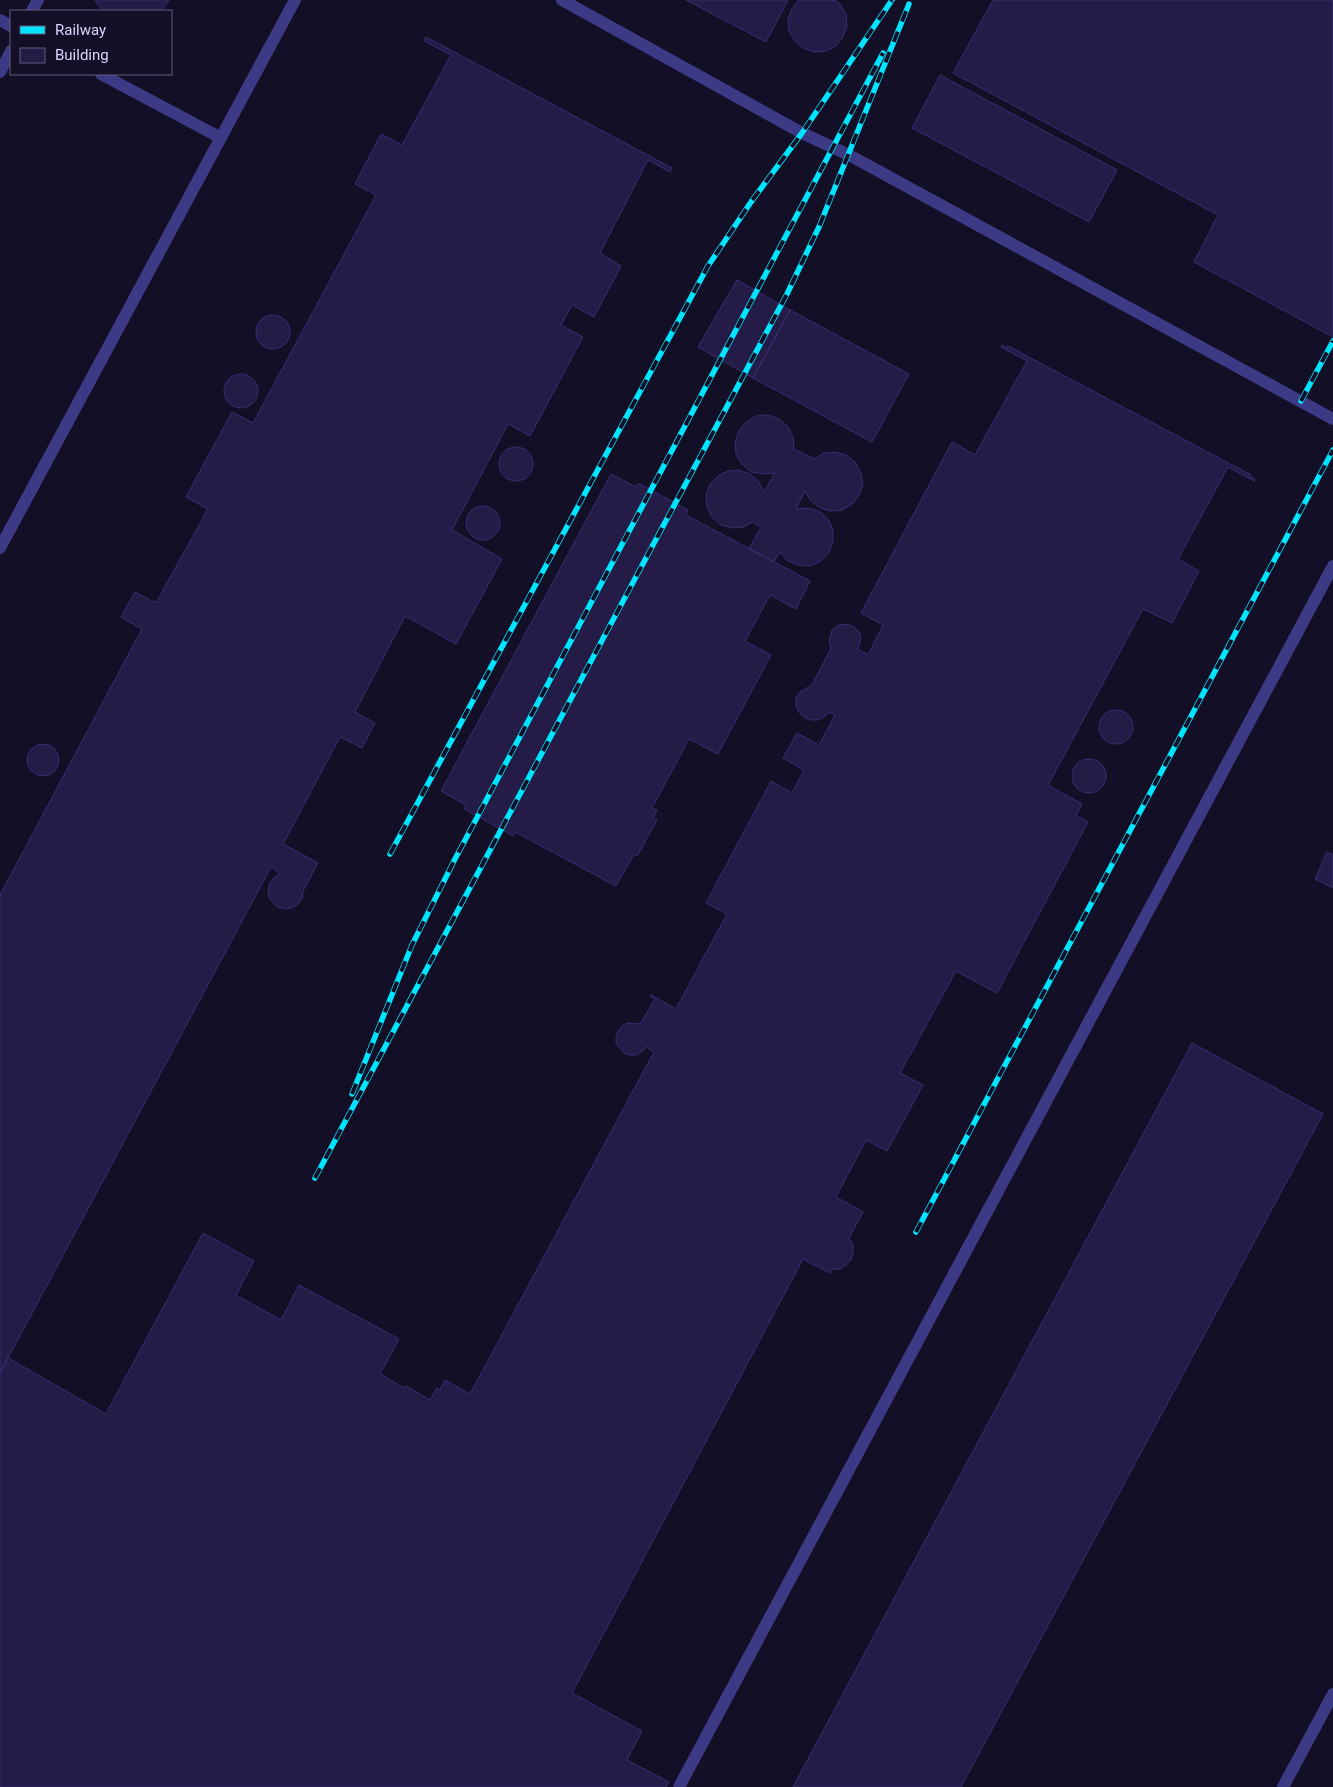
<svg xmlns="http://www.w3.org/2000/svg" width="1333" height="1787" viewBox="0 0 1333 1787" font-family="Roboto,sans-serif">
<style>
.building{fill:#241b47;stroke:#3b2d73}
.lines{fill:none;stroke-linecap:round;stroke-linejoin:round}
.service{stroke:#3d3a85;stroke-width:12}
.rail-casing{stroke:#00e5ff;stroke-width:5.5}
.rail{stroke:#130f26;stroke-width:4;stroke-dasharray:11;stroke-linecap:butt}
</style>
<rect width="100%" height="100%" fill="#130f26"/>
<path class="building" d="M 95,0 L 169,0 L 161,11 L 102,11 Z
M 686,0 L 788,0 L 766,42 Z
M 799,0 L 835,0 L 840,4 L 846,14 L 847,26 L 843,37 L 836,46 L 826,51 L 814,52 L 803,48 L 795,41 L 789,31 L 788,19 L 792,9 Z
M 993,0 L 1333,0 L 1333,337 L 1194,262 L 1218,215 L 953,73 Z
M 426,37 L 672,168 L 670,172 L 648,160 L 600,253 L 621,266 L 594,317 L 572,305 L 561,325 L 583,337 L 530,436 L 508,424 L 452,530 L 502,559 L 456,644 L 405,616 L 355,712 L 375,723 L 362,748 L 340,737 L 283,844 L 318,863 L 303,891 L 302,898 L 298,904 L 292,908 L 285,909 L 278,907 L 273,903 L 269,897 L 268,890 L 270,883 L 275,877 L 281,874 L 271,867 L 0,1373 L 0,895 L 142,629 L 121,617 L 135,592 L 156,603 L 208,509 L 186,497 L 232,412 L 253,423 L 376,195 L 355,184 L 381,134 L 402,145 L 451,55 L 424,41 Z
M 940,75 L 1117,170 L 1089,222 L 912,128 Z
M 737,280 L 790,310 L 753,378 L 698,347 Z
M 790,310 L 909,374 L 872,442 L 753,378 Z
M256 332a17 17 0 1 1 34 0a17 17 0 1 1-34 0Z
M 1002,345 L 1006,348 L 1008,346 L 1251,475 L 1250,477 L 1255,479 L 1254,481 L 1228,467 L 1178,559 L 1199,571 L 1172,623 L 1143,609 L 1048,785 L 1082,804 L 1076,815 L 1088,822 L 997,993 L 956,971 L 900,1073 L 923,1085 L 887,1151 L 866,1140 L 836,1197 L 863,1212 L 849,1238 L 853,1245 L 853,1252 L 851,1260 L 846,1265 L 840,1269 L 832,1269 L 830,1273 L 803,1259 L 572,1693 L 642,1731 L 627,1760 L 669,1782 L 666,1787 L 0,1787 L 0,1373 L 8,1358 L 106,1414 L 203,1233 L 254,1261 L 236,1295 L 281,1320 L 299,1285 L 399,1339 L 380,1374 L 404,1388 L 406,1386 L 430,1400 L 437,1388 L 440,1390 L 445,1380 L 470,1394 L 654,1052 L 647,1047 L 637,1055 L 630,1055 L 624,1053 L 616,1043 L 616,1037 L 618,1031 L 622,1026 L 628,1023 L 640,1024 L 655,999 L 650,996 L 651,995 L 676,1009 L 727,914 L 706,903 L 771,781 L 792,793 L 804,770 L 783,758 L 797,733 L 819,745 L 835,715 L 829,712 L 824,717 L 818,720 L 811,720 L 804,717 L 799,712 L 796,706 L 796,698 L 800,692 L 812,685 L 831,648 L 829,642 L 832,630 L 837,626 L 843,624 L 849,625 L 854,627 L 859,632 L 861,638 L 858,649 L 868,655 L 883,625 L 861,613 L 952,442 L 975,455 L 1027,361 L 1001,347 Z
M224 391a17 17 0 1 1 34 0a17 17 0 1 1-34 0Z
M 768,415 L 779,419 L 788,427 L 793,437 L 794,449 L 814,459 L 824,453 L 835,452 L 846,455 L 855,462 L 861,473 L 863,484 L 859,495 L 852,504 L 842,510 L 831,511 L 820,508 L 810,500 L 805,491 L 796,509 L 808,508 L 819,511 L 828,519 L 833,530 L 833,541 L 829,552 L 821,561 L 810,566 L 798,565 L 788,561 L 780,552 L 774,562 L 749,549 L 761,527 L 753,522 L 743,527 L 732,528 L 721,525 L 712,517 L 707,507 L 706,495 L 710,484 L 718,476 L 728,471 L 739,470 L 750,474 L 759,482 L 764,492 L 775,473 L 763,474 L 751,472 L 742,464 L 736,454 L 735,442 L 739,431 L 746,422 L 756,416 Z
M499 464a17 17 0 1 1 34 0a17 17 0 1 1-34 0Z
M 611,474 L 636,487 L 638,483 L 688,510 L 686,515 L 810,581 L 796,609 L 770,595 L 745,641 L 771,655 L 718,754 L 689,739 L 652,808 L 657,810 L 653,818 L 657,820 L 637,856 L 634,854 L 616,886 L 515,832 L 513,836 L 464,809 L 466,805 L 441,791 Z
M466 523a17 17 0 1 1 34 0a17 17 0 1 1-34 0Z
M1099 727a17 17 0 1 1 34 0a17 17 0 1 1-34 0Z
M27 760a16 16 0 1 1 32 0a16 16 0 1 1-32 0Z
M1072 776a17 17 0 1 1 34 0a17 17 0 1 1-34 0Z
M 1327,852 L 1333,855 L 1333,888 L 1315,879 Z
M 1192,1043 L 1323,1114 L 961,1787 L 793,1787 Z"/>
<g class="lines">
<path class="service" d="M 562,0 L 802,133 L 849,155 L 1333,419
M 32,11 L 38,0
M 0,20 L 11,26
M 0,72 L 11,51
M 101,74 L 221,138
M 0,548 L 295,0
M 679,1787 L 1333,566
M 1283,1787 L 1333,1694"/>
<defs>
<path id="rail" d="M 1301,401 L 1333,341
M 390,854 L 708,266 L 751,202 L 802,133 L 892,0
M 352,1094 L 412,945 L 455,859 L 883,53
M 315,1178 L 787,294 L 819,227 L 909,4
M 916,1232 L 1333,450"/>
</defs>
<use href="#rail" class="rail-casing"/>
<use href="#rail" class="rail"/>
</g>
<rect x="10" y="10" width="162" height="65" fill="#130f26" stroke="#625e7d"/>
<rect x="20" y="26" width="25" height="8" fill="#00e5ff" stroke="#625e7d"/>
<text x="55" y="35" font-size="15" fill="#d9d4ff">Railway</text>
<rect x="20" y="48" width="25" height="15" fill="#241b47" stroke="#625e7d"/>
<text x="55" y="60" font-size="15" fill="#d9d4ff">Building</text>
</svg>
